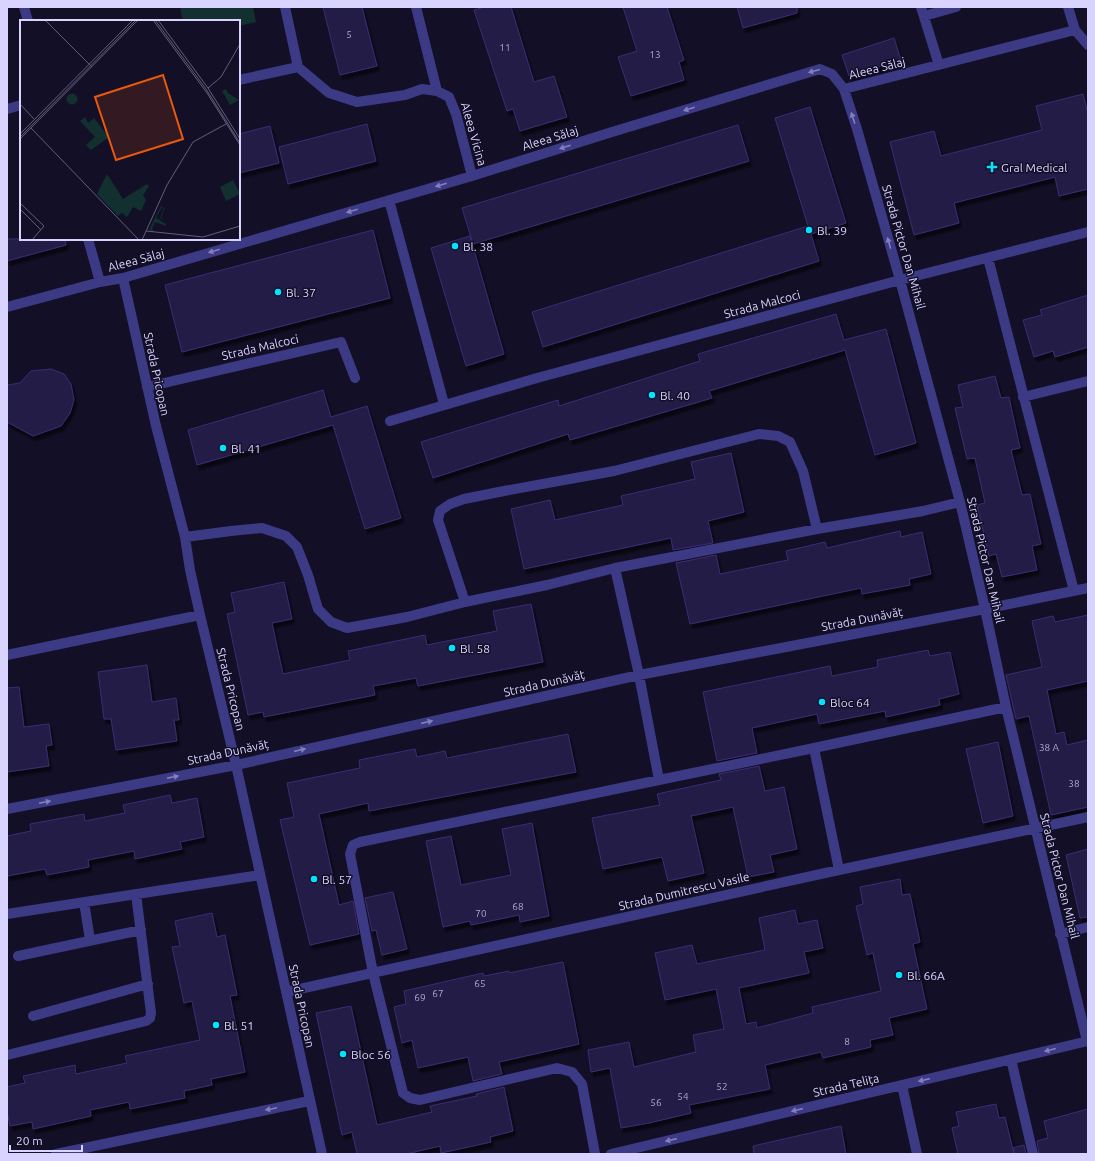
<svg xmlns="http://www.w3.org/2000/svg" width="1095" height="1161" viewBox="0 0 1095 1161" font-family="Ubuntu,sans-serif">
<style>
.green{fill:#12302f}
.building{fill:#241b47;stroke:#3b2d73;filter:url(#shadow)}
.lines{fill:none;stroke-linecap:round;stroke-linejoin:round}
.minor{stroke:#3d3a85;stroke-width:10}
.oneway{fill:#837fbc}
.poi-dot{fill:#00e5ff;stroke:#130f26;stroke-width:1.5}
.labels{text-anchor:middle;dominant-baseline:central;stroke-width:3;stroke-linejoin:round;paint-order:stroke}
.number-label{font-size:10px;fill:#aca6d1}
.street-label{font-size:12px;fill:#d9d4ff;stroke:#130f26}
.poi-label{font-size:12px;fill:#d9d4ff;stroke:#130f26;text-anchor:start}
.inset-road{fill:none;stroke:#625e7d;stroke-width:1}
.view{fill:#e8590c;fill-opacity:0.15;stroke:#e8590c;stroke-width:2}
.inset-edge{fill:none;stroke:#d9d4ff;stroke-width:2}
</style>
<defs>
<filter id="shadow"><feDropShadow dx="2.5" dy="4.5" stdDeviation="1" flood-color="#0009"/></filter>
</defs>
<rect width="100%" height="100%" fill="#130f26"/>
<path class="green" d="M 180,7 L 253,7 L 256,22 L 239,26 L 239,21 L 183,21 Z"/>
<path class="building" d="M 323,7 L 362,7 L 377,66 L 340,75 Z
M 485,7 L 511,7 L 534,82 L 554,76 L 567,117 L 520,131 L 513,109 L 507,111 L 474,10 Z
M 623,7 L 667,7 L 684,60 L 679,62 L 684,80 L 631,96 L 618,57 L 637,51 Z
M 737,7 L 797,7 L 797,13 L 743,28 Z
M 894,38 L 901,60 L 849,76 L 842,55 Z
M 1083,94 L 1088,114 L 1088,189 L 1059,196 L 1055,177 L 954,203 L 959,223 L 914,235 L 890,142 L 934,131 L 941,156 L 1042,130 L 1036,106 Z
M 810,107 L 846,223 L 811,234 L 819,261 L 543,347 L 532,312 L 808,226 L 775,118 Z
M 367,124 L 376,161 L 288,184 L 279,147 Z
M 738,125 L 749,161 L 473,244 L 462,208 Z
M 270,126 L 279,163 L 239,173 L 239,134 Z
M 373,230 L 390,298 L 182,352 L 165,285 Z
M 470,236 L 504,354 L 466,366 L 431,248 Z
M 7,239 L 65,239 L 66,245 L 7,261 Z
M 1088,295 L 1088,347 L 1055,357 L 1053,351 L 1034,357 L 1023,320 L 1042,315 L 1040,310 Z
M 836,314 L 844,340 L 886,329 L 916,443 L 875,455 L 845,350 L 709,391 L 712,398 L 570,440 L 568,434 L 433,478 L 421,442 L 558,400 L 559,406 L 700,361 L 698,354 Z
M 51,369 L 64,374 L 71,384 L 74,400 L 70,413 L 61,426 L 33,436 L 7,422 L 7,385 L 20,383 L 31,371 Z
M 995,376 L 1001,398 L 1009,397 L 1020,448 L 1011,450 L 1022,495 L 1030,494 L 1041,544 L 1032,546 L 1037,570 L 1002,577 L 996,554 L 989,556 L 977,505 L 985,503 L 975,458 L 967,459 L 955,408 L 963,407 L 958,385 Z
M 323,390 L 331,417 L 367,406 L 401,518 L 365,529 L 333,425 L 197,465 L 188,430 Z
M 731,453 L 744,512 L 708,521 L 713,543 L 673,550 L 671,538 L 524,569 L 511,509 L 550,500 L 555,520 L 623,505 L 621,496 L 695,479 L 691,462 Z
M 900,531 L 901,537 L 922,532 L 931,574 L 909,579 L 910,585 L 862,594 L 861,588 L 690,624 L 676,563 L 716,555 L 720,574 L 788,560 L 786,551 L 825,542 L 827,548 Z
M 284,582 L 292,619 L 272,623 L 283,674 L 350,660 L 348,651 L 425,635 L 427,645 L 497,631 L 493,611 L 531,604 L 543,662 L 418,686 L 416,678 L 373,686 L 375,695 L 264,717 L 263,712 L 248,715 L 227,614 L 235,612 L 231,593 Z
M 1088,615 L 1088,681 L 1047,690 L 1056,734 L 1064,732 L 1067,745 L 1088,740 L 1088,807 L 1051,815 L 1029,716 L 1016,719 L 1006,675 L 1042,667 L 1032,621 L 1053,616 L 1055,622 Z
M 928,650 L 930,656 L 950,652 L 959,694 L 939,699 L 940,705 L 886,717 L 885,711 L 819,724 L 817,714 L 752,728 L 757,753 L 717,761 L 703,692 L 830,666 L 832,676 L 878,667 L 877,660 Z
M 147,665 L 152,702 L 176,698 L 179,720 L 174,720 L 177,741 L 116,750 L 111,719 L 104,719 L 98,672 Z
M 19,687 L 24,727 L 49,724 L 52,745 L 46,746 L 49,766 L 7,772 L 7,688 Z
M 568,734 L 576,772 L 369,811 L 368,803 L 319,814 L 339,905 L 353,901 L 359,934 L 310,945 L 280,820 L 294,817 L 287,783 L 360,768 L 359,760 L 415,749 L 417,757 L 445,751 L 447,758 Z
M 998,742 L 1013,816 L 983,823 L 966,749 Z
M 759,766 L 765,791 L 784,787 L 797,849 L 770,855 L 774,872 L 748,877 L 733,807 L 691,816 L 704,873 L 668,881 L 662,857 L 603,869 L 592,818 L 660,805 L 657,794 L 721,780 L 719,774 Z
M 170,795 L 172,803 L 197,798 L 204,837 L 180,842 L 182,849 L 135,859 L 134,851 L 88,860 L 89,867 L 47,875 L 45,869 L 7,876 L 7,836 L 31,831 L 30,824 L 84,814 L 85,821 L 125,813 L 123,805 Z
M 532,823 L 549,916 L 520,922 L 519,915 L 471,925 L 470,921 L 443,927 L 426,841 L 451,836 L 461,885 L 511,875 L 502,829 Z
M 1088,849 L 1088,917 L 1080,918 L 1066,855 Z
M 900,879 L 902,895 L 910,894 L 920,942 L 913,944 L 927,1009 L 889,1018 L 893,1035 L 870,1040 L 871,1047 L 823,1058 L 821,1052 L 765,1065 L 770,1089 L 689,1105 L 691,1113 L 649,1123 L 621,1128 L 610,1068 L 591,1072 L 588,1050 L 629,1042 L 634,1067 L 696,1052 L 693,1035 L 724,1029 L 716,989 L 665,1000 L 655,953 L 692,945 L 697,964 L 765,950 L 759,918 L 795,910 L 798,924 L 817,920 L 823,948 L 804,952 L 809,973 L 739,988 L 746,1024 L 756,1022 L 757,1028 L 813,1013 L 812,1007 L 881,991 L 873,953 L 867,955 L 856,906 L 863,904 L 860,887 Z
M 393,892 L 407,949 L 382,955 L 376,930 L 372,931 L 365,898 Z
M 212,913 L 217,937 L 225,935 L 237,995 L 230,996 L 245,1072 L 211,1079 L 212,1085 L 184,1091 L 185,1098 L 130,1109 L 129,1102 L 90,1110 L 91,1116 L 33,1129 L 32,1122 L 10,1126 L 7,1111 L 7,1087 L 25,1083 L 23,1076 L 75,1065 L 76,1074 L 127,1063 L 125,1056 L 200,1040 L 192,1001 L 184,1003 L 172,947 L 180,946 L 175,921 Z
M 563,962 L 579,1044 L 499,1062 L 502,1074 L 473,1081 L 468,1057 L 418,1068 L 412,1040 L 402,1043 L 394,1007 L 406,1004 L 404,991 L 483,973 L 484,976 L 509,971 L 509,973 Z
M 351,1006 L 377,1125 L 432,1112 L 430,1106 L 477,1096 L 476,1094 L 504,1087 L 513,1131 L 490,1137 L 491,1142 L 441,1153 L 440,1146 L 406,1154 L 357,1154 L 352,1132 L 342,1135 L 316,1013 Z
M 996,1104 L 999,1118 L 1005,1117 L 1014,1154 L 958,1154 L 952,1128 L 959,1126 L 956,1112 Z
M 1088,1109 L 1088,1154 L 1039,1154 L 1037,1141 L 1048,1138 L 1044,1121 Z
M 841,1126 L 846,1154 L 754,1154 L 753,1146 Z
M 1024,1145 L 1026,1154 L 1014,1154 L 1013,1148 Z"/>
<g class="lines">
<path class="minor" d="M 24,7 L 28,21
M 285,7 L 298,67 L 329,93 L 357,102 L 405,95 L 422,89 L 437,91 L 449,97 L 456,114 L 472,176
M 416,7 L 437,91
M 921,7 L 939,65
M 1068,7 L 1075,30
M 924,16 L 956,7
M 239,80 L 298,67
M 844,89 L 1075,30 L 1088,45
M 7,109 L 21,105
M 389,200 L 444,404
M 88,239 L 100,282
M 988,258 L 1074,591
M 123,278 L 156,426 L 185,537 L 190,570 L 200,615 L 236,765 L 322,1154
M 7,307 L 100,282 L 123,278 L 472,176 L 612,132 L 820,69 L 832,74 L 844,89 L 857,129 L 900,280 L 960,502 L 985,609 L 1006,707 L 1087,1041
M 147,387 L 341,342 L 355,378
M 1023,397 L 1088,381
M 390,421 L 537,378 L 900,280 L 1088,232
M 185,537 L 231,531 L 262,528 L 286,536 L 297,547 L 308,575 L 318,609 L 331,622 L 347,628 L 407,617 L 465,602 L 547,585 L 615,568 L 639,675 L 659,780 L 360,842 L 353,845 L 350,854 L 373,973 L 403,1093 L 410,1098 L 420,1100 L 557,1068 L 572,1072 L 582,1084 L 595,1154
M 615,568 L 817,529
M 465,602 L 438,520 L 440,511 L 450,504 L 464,499 L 504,491 L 614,471 L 759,434 L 778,436 L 790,442 L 803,471 L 817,529 L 923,511 L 960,502
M 7,655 L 200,615
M 814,748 L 839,870
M 659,780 L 814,748 L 1006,707
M 7,809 L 236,765 L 639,675 L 985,609 L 1088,588
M 84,902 L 90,940
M 7,914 L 260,875
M 1060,934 L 1088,927
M 18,956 L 141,930
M 286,992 L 839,870 L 1088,817
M 33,1016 L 148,984
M 7,1055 L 146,1021 L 150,1018 L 151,1013 L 136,894
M 1011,1059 L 1033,1154
M 902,1085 L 917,1154
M 56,1154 L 309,1101
M 611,1154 L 1088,1041"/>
</g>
<defs><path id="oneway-solid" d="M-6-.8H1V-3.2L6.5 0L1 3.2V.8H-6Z"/></defs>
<g class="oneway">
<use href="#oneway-solid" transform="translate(814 71) rotate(165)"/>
<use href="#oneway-solid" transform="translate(689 109) rotate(163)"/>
<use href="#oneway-solid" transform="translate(853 118) rotate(-108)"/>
<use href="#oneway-solid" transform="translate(565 147) rotate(163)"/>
<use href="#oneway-solid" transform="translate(441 185) rotate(164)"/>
<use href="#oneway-solid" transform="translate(352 211) rotate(164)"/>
<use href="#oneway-solid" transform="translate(889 243) rotate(-106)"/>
<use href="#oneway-solid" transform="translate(214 251) rotate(164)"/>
<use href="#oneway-solid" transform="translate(427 722) rotate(-13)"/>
<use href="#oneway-solid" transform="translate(300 750) rotate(-13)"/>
<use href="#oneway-solid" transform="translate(173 777) rotate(-11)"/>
<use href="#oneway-solid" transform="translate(45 802) rotate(-11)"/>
<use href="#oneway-solid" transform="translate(1050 1050) rotate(166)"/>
<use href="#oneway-solid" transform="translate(924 1080) rotate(167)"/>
<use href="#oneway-solid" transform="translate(271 1109) rotate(168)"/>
<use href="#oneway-solid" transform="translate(797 1110) rotate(167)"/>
<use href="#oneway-solid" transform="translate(671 1140) rotate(167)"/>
</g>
<g class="poi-dot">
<path d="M990 161h4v4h4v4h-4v4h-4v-4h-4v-4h4z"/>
<circle cx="809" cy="230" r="4"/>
<circle cx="455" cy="246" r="4"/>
<circle cx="278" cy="292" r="4"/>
<circle cx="652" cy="395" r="4"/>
<circle cx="223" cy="448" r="4"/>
<circle cx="452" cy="648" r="4"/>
<circle cx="822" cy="702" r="4"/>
<circle cx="314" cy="879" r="4"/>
<circle cx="899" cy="975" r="4"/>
<circle cx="216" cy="1025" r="4"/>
<circle cx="343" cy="1054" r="4"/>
</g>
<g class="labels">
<g class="number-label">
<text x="349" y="34">5</text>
<text x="505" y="47">11</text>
<text x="655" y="54">13</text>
<text x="1049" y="747">38 A</text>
<text x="1074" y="783">38</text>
<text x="518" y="906">68</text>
<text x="481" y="913">70</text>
<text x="480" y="983">65</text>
<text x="438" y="993">67</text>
<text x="420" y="997">69</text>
<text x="847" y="1041">8</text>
<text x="722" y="1086">52</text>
<text x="683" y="1096">54</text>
<text x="656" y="1102">56</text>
</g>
<g class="street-label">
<text transform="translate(877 68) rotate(-14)">Aleea Sălaj</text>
<text transform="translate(474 134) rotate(74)">Aleea Vicina</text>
<text transform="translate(550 138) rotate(-17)">Aleea Sălaj</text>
<text transform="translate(904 247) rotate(74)">Strada Pictor Dan Mihail</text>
<text transform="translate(136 260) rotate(-15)">Aleea Sălaj</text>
<text transform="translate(762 304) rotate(-15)">Strada Malcoci</text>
<text transform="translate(260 347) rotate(-13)">Strada Malcoci</text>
<text transform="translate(157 374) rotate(78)">Strada Pricopan</text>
<text transform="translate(986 560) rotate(77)">Strada Pictor Dan Mihail</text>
<text transform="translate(862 619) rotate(-11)">Strada Dunăvăț</text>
<text transform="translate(544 683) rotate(-13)">Strada Dunăvăț</text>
<text transform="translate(231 689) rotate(76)">Strada Pricopan</text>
<text transform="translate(228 752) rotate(-12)">Strada Dunăvăț</text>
<text transform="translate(1060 876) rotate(76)">Strada Pictor Dan Mihail</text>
<text transform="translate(684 891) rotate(-13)">Strada Dumitrescu Vasile</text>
<text transform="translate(302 1006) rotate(78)">Strada Pricopan</text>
<text transform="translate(846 1085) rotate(-13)">Strada Telița</text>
</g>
<g class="poi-label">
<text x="1001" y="167">Gral Medical</text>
<text x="817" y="230">Bl. 39</text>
<text x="463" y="246">Bl. 38</text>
<text x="286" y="292">Bl. 37</text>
<text x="660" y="395">Bl. 40</text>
<text x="231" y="448">Bl. 41</text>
<text x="460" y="648">Bl. 58</text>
<text x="830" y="702">Bloc 64</text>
<text x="322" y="879">Bl. 57</text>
<text x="907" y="975">Bl. 66A</text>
<text x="224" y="1025">Bl. 51</text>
<text x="351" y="1054">Bloc 56</text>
</g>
</g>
<g transform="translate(20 20)">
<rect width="220" height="220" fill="#130f26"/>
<path d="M 206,69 L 208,73 L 219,80 L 210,85 L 202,71 ZM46.5 79a5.5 5.5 0 1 1 11 0a5.5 5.5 0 1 1-11 0ZM 65,97 L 68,103 L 74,98 L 89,117 L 71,130 L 66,125 L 75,117 L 60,101 ZM 87,154 L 103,179 L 127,164 L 129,166 L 123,175 L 126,180 L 121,191 L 113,187 L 107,197 L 102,193 L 98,196 L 77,174 ZM 213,160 L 220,174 L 206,181 L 200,167 ZM 141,186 L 145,188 L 141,197 L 144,200 L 140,198 L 144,188 L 142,187 L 136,198 L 146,204 L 146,206 L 135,202 L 132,209 L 135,212 L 129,210 Z" fill="#12302f"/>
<path class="inset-road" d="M 25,0 L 72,47M 133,0 L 187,73 L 220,125M 135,0 L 186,69 L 220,123M 138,0 L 188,68 L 220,119M 188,68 L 201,57 L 220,24M 0,84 L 14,99M 11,108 L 119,220M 0,114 L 113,0M 0,117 L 116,0M 0,119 L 118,0M 0,183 L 24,206 L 12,220M 0,189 L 21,210M 126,211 L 183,217 L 220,206M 122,220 L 147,165 L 173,122 L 206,104"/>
<path class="view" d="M 143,55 L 163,119 L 96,140 L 75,77 Z"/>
<rect width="220" height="220" class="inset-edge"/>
</g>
<rect width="1095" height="1161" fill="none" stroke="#d9d4ff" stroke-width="16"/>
<path d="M10 1145v6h72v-6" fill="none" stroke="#d9d4ff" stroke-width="2"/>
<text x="16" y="1145" font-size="12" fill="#d9d4ff" stroke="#130f26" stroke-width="3" paint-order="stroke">20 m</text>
</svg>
